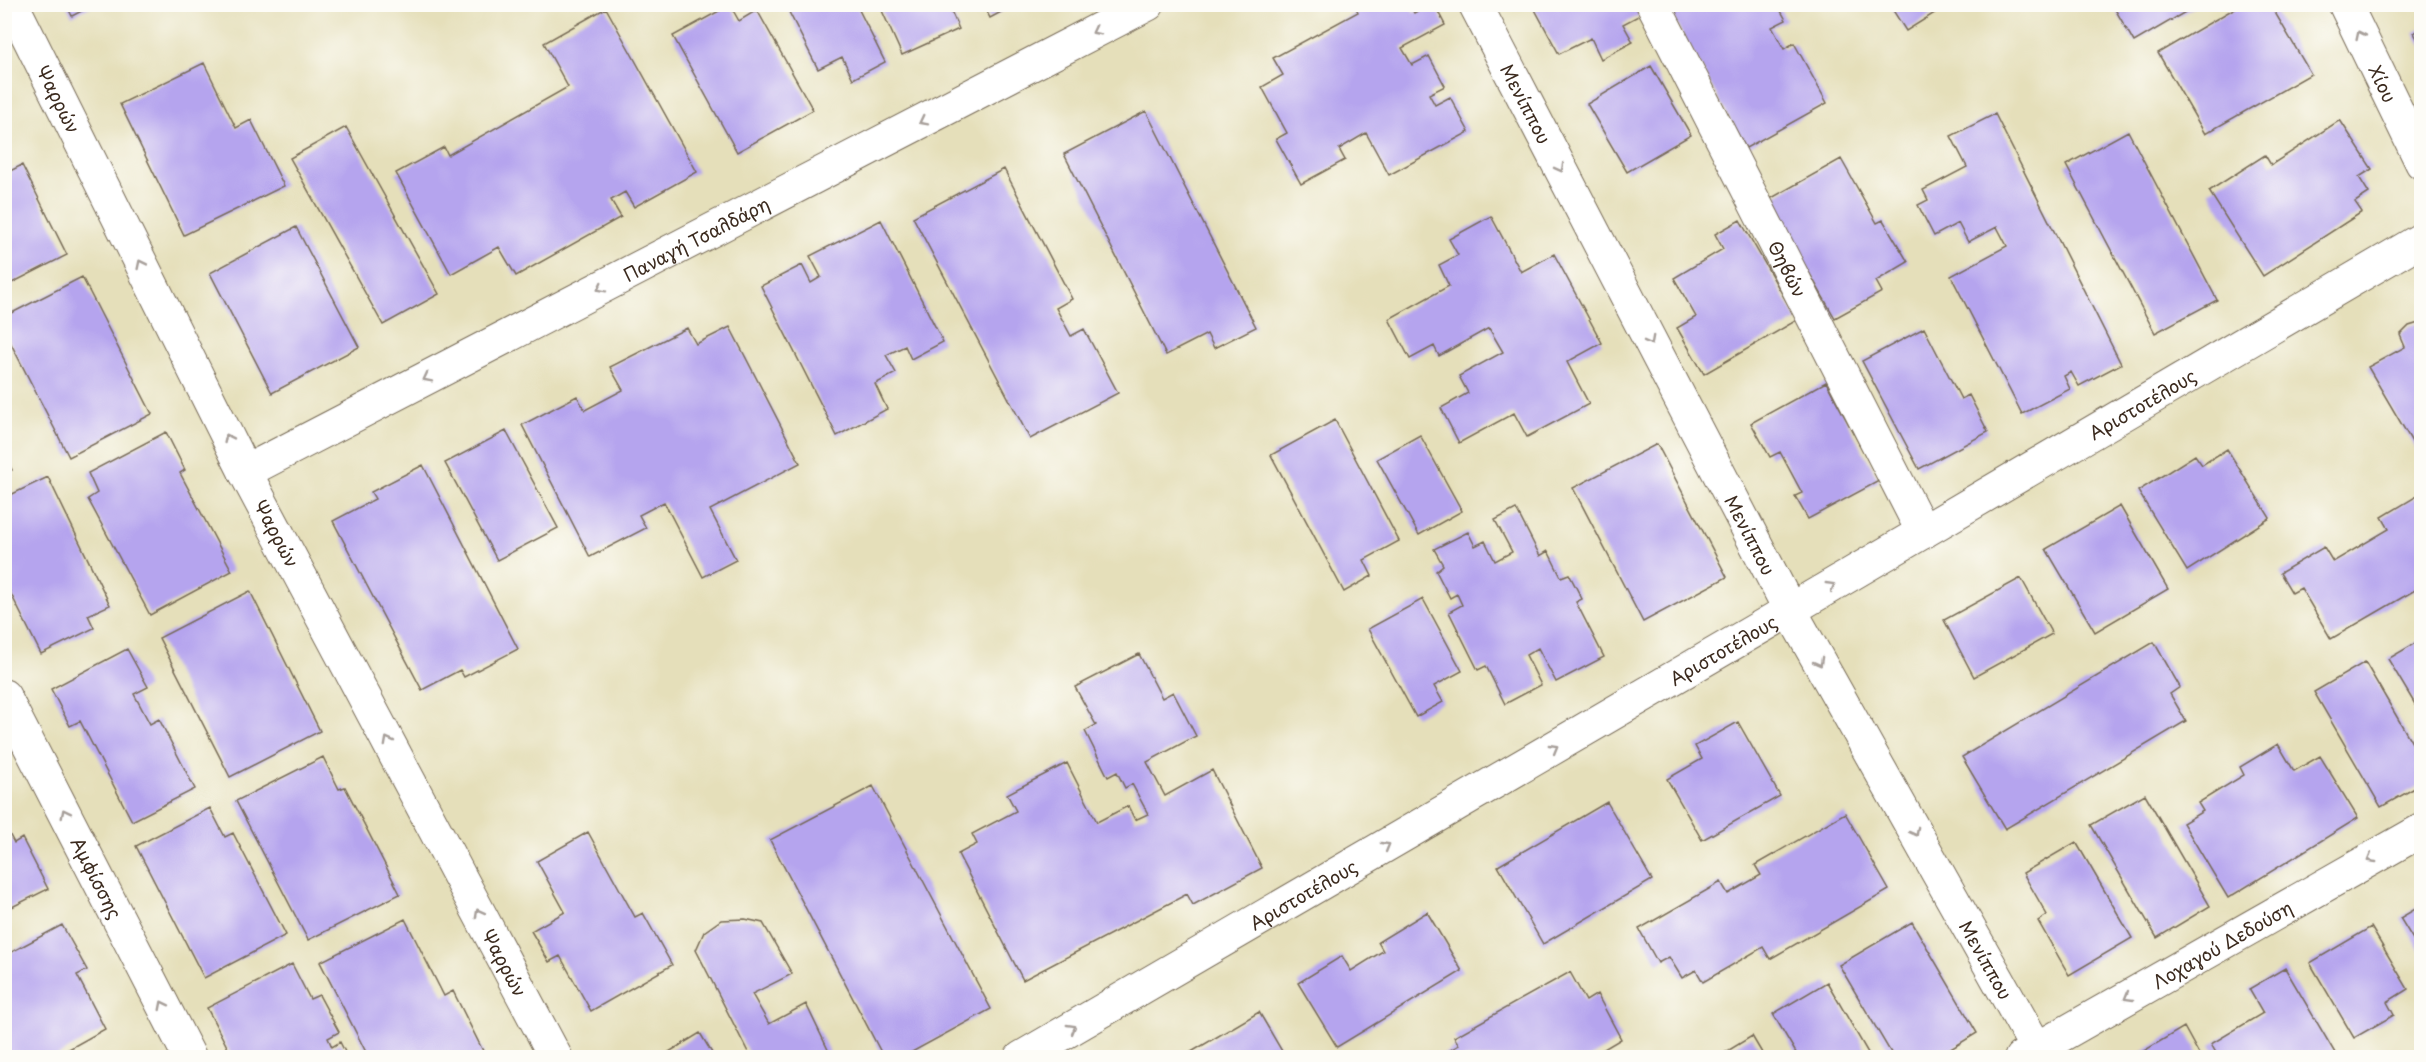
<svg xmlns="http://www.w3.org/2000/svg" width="2426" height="1062" viewBox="0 0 2426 1062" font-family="'Playpen Sans',sans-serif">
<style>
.building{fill:#b5a4ee}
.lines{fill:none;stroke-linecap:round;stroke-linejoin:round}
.street-casing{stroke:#766955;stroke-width:35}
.street{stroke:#fff;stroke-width:33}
.oneway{stroke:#a79f9a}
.labels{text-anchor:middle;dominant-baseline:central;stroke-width:4.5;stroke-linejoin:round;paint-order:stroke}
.street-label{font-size:18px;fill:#3b2a1e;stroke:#fdfcf7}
</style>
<rect width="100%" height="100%" fill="#fdfcf7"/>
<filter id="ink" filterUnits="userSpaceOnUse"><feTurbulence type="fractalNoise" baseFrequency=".0167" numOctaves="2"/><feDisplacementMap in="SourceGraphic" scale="12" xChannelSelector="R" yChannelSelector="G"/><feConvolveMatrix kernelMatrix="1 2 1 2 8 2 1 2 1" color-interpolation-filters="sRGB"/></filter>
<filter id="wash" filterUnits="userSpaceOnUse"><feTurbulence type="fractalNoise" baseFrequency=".008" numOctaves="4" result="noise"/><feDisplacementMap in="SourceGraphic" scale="24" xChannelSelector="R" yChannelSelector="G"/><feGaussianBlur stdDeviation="1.35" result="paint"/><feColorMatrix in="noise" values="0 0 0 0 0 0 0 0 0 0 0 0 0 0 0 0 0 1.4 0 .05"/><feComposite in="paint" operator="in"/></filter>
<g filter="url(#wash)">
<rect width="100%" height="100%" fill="#e5dfba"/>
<g id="blocks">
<path class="building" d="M 66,4 L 95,4 L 72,16 Z
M 803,4 L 856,4 L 885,62 L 853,79 L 842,57 L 818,69 L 789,12 Z
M 879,4 L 948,4 L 959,29 L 902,55 Z
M 983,4 L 1016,4 L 990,18 Z
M 1354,4 L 1409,4 L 1414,13 L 1430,4 L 1434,4 L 1445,25 L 1402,48 L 1412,65 L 1429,56 L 1445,86 L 1429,94 L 1435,105 L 1450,97 L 1469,132 L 1389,175 L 1366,133 L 1339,149 L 1345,160 L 1301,184 L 1276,139 L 1287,133 L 1262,87 L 1283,75 L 1273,58 L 1358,12 Z
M 1532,4 L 1640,4 L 1644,13 L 1623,24 L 1633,42 L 1601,59 L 1591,38 L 1559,54 Z
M 1689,4 L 1777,4 L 1786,20 L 1772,27 L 1784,49 L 1794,43 L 1827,103 L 1746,148 L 1671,14 Z
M 1889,4 L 1949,4 L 1906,31 Z
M 2112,4 L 2199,4 L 2134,42 Z
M 2242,4 L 2270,4 L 2311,74 L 2205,134 L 2158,53 Z
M 730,5 L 739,21 L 757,10 L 813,110 L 737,152 L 673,36 Z
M 606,8 L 697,172 L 634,207 L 625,192 L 611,200 L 621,217 L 516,276 L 499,247 L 451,274 L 396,173 L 444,147 L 448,155 L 568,87 L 544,43 Z
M 2422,28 L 2422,47 L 2414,33 Z
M 204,63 L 236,128 L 251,120 L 284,186 L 184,235 L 120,104 Z
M 1651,66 L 1691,135 L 1627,172 L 1587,104 Z
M 1146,111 L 1256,327 L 1214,348 L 1207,334 L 1166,355 L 1064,154 Z
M 1995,114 L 2121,364 L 2079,386 L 2071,372 L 2064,376 L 2070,389 L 2022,414 L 1951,276 L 2007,246 L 1997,227 L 1968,242 L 1958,223 L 1934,236 L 1918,205 L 1928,200 L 1923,190 L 1967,167 L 1951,136 Z
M 2340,120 L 2372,169 L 2359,177 L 2369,193 L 2355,202 L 2362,212 L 2263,276 L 2209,191 L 2265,155 L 2271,165 Z
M 346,127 L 439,294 L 383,325 L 290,158 Z
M 2128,131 L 2217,300 L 2155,333 L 2066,165 Z
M 1841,159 L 1877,223 L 1883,220 L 1908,262 L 1876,281 L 1882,292 L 1835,318 L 1768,200 Z
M 22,165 L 67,255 L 4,287 L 4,174 Z
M 1004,169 L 1072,299 L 1056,308 L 1071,336 L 1084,329 L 1118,393 L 1030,439 L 913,217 Z
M 1491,216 L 1521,272 L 1554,254 L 1602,343 L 1567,362 L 1589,404 L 1527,437 L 1514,413 L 1459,443 L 1441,408 L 1468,393 L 1459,376 L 1503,352 L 1489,328 L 1439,356 L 1434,346 L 1410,359 L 1389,319 L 1449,286 L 1439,265 L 1458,255 L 1449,239 Z
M 881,220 L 943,342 L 911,359 L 905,346 L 886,355 L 896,373 L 875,384 L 887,409 L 837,436 L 761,286 L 802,265 L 811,283 L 821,277 L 810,256 Z
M 1740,220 L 1797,320 L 1704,374 L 1677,328 L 1696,317 L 1674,278 L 1723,249 L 1715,234 Z
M 296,227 L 359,347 L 272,393 L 210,273 Z
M 82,277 L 152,414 L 69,457 L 4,330 L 4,317 Z
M 2422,322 L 2422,459 L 2368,367 L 2405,347 L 2400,335 L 2409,326 Z
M 730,327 L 800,463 L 710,510 L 736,560 L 703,577 L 664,502 L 639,515 L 646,528 L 590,557 L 522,425 L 577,396 L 585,410 L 623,390 L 610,367 L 687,328 L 696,344 Z
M 1924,328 L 1961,399 L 1969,395 L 1988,432 L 1919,469 L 1862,361 Z
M 1826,382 L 1879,481 L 1808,519 L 1795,496 L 1802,493 L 1780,452 L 1770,457 L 1751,423 Z
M 1335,420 L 1399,541 L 1364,560 L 1372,576 L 1344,592 L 1271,455 Z
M 506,431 L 558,528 L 497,560 L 445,463 Z
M 166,432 L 185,470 L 180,473 L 232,571 L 150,615 L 88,499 L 97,493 L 88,473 Z
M 1420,435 L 1462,511 L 1419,535 L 1377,459 Z
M 1657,444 L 1727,577 L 1643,622 L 1573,488 Z
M 2227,449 L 2270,518 L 2187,571 L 2138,491 L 2195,455 L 2202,465 Z
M 4,455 L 12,470 L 4,474 Z
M 423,465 L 518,649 L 464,677 L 460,670 L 422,690 L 333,521 L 375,499 L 371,492 Z
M 48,477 L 110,605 L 88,615 L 94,628 L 41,654 L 8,588 L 4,590 L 4,498 Z
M 2422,493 L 2422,586 L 2331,639 L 2301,588 L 2292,593 L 2280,573 L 2324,547 L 2333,562 L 2389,529 L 2382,517 Z
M 2120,506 L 2168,589 L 2095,632 L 2046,549 Z
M 1516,509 L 1540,556 L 1548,551 L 1561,577 L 1569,574 L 1582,599 L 1576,602 L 1604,657 L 1556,682 L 1538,648 L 1526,655 L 1541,685 L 1505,704 L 1486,666 L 1478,670 L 1449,612 L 1462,605 L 1457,594 L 1450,598 L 1436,571 L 1443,565 L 1434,549 L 1468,532 L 1475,546 L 1485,541 L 1495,561 L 1512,552 L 1495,520 Z
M 2021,578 L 2052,634 L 1974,677 L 1944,620 Z
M 250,591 L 320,731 L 230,777 L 159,638 Z
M 1423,599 L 1462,671 L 1434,686 L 1443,702 L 1416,717 L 1368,629 Z
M 2422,639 L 2422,716 L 2388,659 Z
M 2154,642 L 2180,687 L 2170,694 L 2186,721 L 2005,829 L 1962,757 Z
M 127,649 L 148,687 L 134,694 L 150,724 L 159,719 L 195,789 L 132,821 L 80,721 L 70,726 L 51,689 Z
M 1139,654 L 1162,698 L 1173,692 L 1196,736 L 1147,762 L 1165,796 L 1212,770 L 1262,868 L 1193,905 L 1187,894 L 1023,980 L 958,854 L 977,844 L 972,834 L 1016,811 L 1007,794 L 1067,763 L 1097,822 L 1128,806 L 1135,820 L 1148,814 L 1132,784 L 1125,788 L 1117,772 L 1108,777 L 1085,731 L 1096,725 L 1075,687 Z
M 2365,662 L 2422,760 L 2422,784 L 2381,807 L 2314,692 Z
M 1738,722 L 1780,796 L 1702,840 L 1667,779 L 1702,759 L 1695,746 Z
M 2278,744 L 2294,771 L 2320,756 L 2358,818 L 2228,898 L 2183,823 L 2203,811 L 2198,803 L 2244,775 L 2240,767 Z
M 323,757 L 339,789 L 345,787 L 400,894 L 308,940 L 236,801 Z
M 873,786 L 991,1009 L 901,1058 L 884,1058 L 770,840 Z
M 2145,794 L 2210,906 L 2157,938 L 2091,825 Z
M 1607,802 L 1652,880 L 1543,944 L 1498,866 Z
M 210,808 L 225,837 L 233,833 L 286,935 L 204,978 L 136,846 Z
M 1845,813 L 1889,890 L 1770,959 L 1763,947 L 1703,982 L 1696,970 L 1682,978 L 1669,957 L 1658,963 L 1639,929 L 1721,882 L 1728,894 L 1761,875 L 1755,865 Z
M 4,824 L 14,843 L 22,838 L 48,889 L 4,911 Z
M 588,832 L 635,917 L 643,913 L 672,965 L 591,1011 L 560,956 L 549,962 L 531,931 L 565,912 L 537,861 Z
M 2076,842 L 2132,938 L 2069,975 L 2038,921 L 2047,915 L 2023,873 Z
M 2422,905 L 2422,954 L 2400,918 Z
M 1427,912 L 1462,971 L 1337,1047 L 1298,983 L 1342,956 L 1351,971 L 1383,951 L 1378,942 Z
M 405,919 L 444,996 L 453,991 L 484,1053 L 474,1058 L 369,1058 L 320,962 Z
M 745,919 L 763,923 L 792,974 L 752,994 L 769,1024 L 806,1004 L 832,1058 L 751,1058 L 696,950 L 704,932 L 721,920 Z
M 1912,922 L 1977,1033 L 1936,1058 L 1894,1058 L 1839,965 Z
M 62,925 L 87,970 L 77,975 L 105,1029 L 53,1058 L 4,1058 L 4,956 Z
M 2371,927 L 2408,989 L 2387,1002 L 2394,1015 L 2354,1038 L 2310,963 Z
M 292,964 L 310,999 L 319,995 L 339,1032 L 328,1038 L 332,1047 L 340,1042 L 348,1058 L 233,1058 L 207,1008 Z
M 2285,968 L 2335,1053 L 2327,1058 L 2219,1058 L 2211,1044 L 2263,1013 L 2249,989 Z
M 1570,972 L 1586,1001 L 1597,994 L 1621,1039 L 1589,1058 L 1437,1058 L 1459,1045 L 1454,1037 Z
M 1827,982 L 1871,1058 L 1799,1058 L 1773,1014 Z
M 1259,1012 L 1286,1058 L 1181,1058 Z
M 2184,1027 L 2201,1058 L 2132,1058 Z
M 700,1033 L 715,1058 L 659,1058 Z
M 1752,1036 L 1765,1058 L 1716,1058 Z"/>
</g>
</g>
<g filter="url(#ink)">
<use href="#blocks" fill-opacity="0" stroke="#766955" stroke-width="1.5"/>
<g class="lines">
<defs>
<g id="street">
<path id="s1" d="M 12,4 L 245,472 L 556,1058"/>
<path id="s2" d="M 1475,4 L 1790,610 L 2042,1058"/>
<path id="s3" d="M 1653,4 L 1923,532"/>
<path id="s4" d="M 2345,4 L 2422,163"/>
<path id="s5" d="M 245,472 L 1148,4"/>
<path id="s6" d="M 4,696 L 190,1058"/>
<path id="s7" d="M 1021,1058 L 1790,610 L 2422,239"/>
<path id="s8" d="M 2021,1058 L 2422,830"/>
</g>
</defs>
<use href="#street" class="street-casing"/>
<use href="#street" class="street"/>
</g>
<defs><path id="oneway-chevron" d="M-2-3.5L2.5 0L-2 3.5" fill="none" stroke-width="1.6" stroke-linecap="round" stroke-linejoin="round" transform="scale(1.5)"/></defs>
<g class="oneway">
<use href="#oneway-chevron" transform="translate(1096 31) rotate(153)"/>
<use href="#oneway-chevron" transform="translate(2360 35) rotate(-116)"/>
<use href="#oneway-chevron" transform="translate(923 121) rotate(153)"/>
<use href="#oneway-chevron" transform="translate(1560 168) rotate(62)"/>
<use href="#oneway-chevron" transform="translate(141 264) rotate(-116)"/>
<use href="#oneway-chevron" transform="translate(601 288) rotate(153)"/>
<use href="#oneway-chevron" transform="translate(1650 341) rotate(62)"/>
<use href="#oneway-chevron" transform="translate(427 378) rotate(153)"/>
<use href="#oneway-chevron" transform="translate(228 438) rotate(-116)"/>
<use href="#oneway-chevron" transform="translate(1831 586) rotate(-31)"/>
<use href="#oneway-chevron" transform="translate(1819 662) rotate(61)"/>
<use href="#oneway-chevron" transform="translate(388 741) rotate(-118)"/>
<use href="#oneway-chevron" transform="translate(1554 748) rotate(-30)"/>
<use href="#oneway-chevron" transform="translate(65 813) rotate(-117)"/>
<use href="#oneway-chevron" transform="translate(1915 832) rotate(61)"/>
<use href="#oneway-chevron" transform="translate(1386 846) rotate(-30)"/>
<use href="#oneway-chevron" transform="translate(2371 859) rotate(150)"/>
<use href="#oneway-chevron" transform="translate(479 913) rotate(-118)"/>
<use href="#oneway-chevron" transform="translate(2128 997) rotate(150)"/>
<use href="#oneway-chevron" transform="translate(163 1005) rotate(-117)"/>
<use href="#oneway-chevron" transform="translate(1072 1028) rotate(-30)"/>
</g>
</g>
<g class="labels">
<g class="street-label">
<text stroke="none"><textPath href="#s4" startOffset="88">Χίου</textPath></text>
<text stroke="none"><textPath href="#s1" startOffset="106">Ψαρρών</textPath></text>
<text stroke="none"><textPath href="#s2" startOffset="112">Μενίππου</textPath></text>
<text stroke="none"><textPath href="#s5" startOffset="508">Παναγή Τσαλδάρη</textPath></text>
<text stroke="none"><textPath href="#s3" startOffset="297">Θηβών</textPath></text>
<text stroke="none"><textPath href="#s7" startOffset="1298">Αριστοτέλους</textPath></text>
<text stroke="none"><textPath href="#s1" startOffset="592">Ψαρρών</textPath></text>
<text stroke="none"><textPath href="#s2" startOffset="598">Μενίππου</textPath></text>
<text stroke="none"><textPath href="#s7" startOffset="812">Αριστοτέλους</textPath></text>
<text stroke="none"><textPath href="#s6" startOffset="204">Αμφίσσης</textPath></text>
<text stroke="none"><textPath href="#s7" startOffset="326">Αριστοτέλους</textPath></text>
<text stroke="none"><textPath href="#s8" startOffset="231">Λοχαγού Δεδούση</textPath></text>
<text stroke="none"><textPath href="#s2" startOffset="1084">Μενίππου</textPath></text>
<text stroke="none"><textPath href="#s1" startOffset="1078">Ψαρρών</textPath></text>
</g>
</g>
<rect width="2426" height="1062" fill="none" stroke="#fdfcf7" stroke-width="24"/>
</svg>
